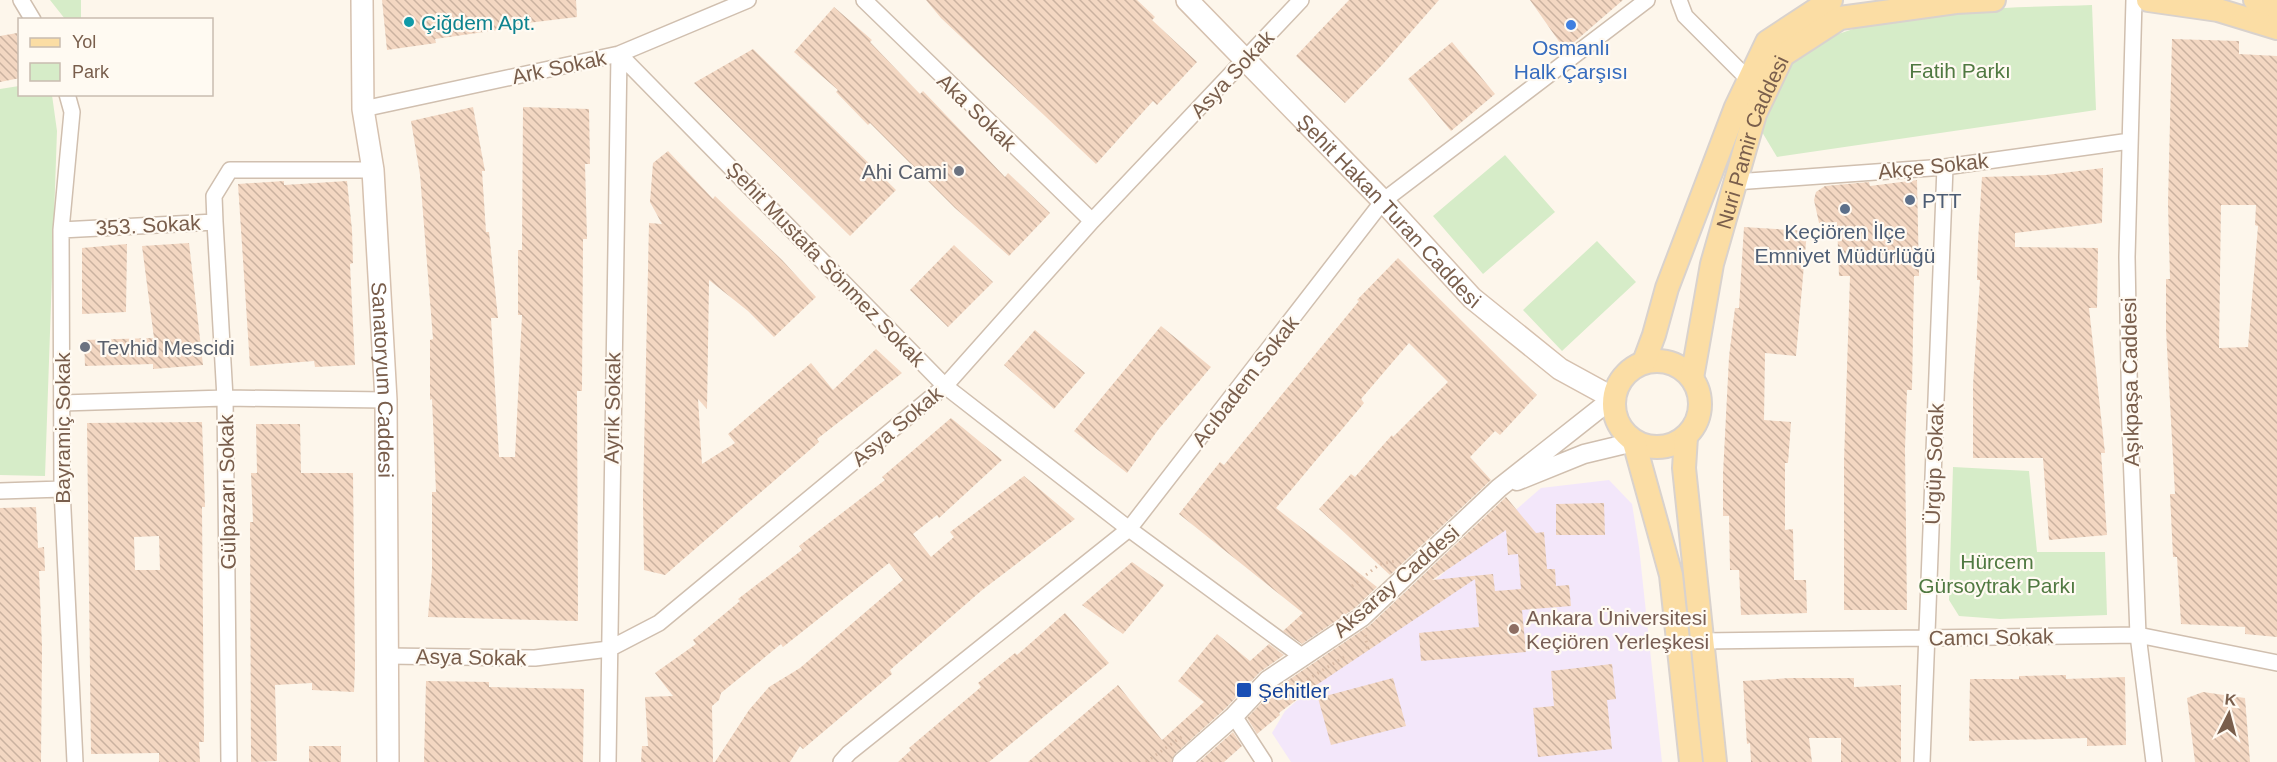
<svg xmlns="http://www.w3.org/2000/svg" width="2277" height="762" viewBox="0 0 2277 762" font-family="Helvetica,sans-serif">
<style>
.education{fill:#f3e7fa}
.park{fill:#d6ecc8}
.building{fill:url(#building-back-hatch);fill-rule:evenodd}
.lines{fill:none;stroke-linecap:round;stroke-linejoin:round}
.minor-casing{stroke:#d0bfaf;stroke-width:18}
.tertiary-casing{stroke:#d0bfaf;stroke-width:21}
.secondary-casing{stroke:#d6c1af;stroke-width:24}
.primary-casing{stroke:#d9d2cd;stroke-width:26}
.path{stroke:#d9baa4;stroke-width:3;stroke-dasharray:1.5 4.5;stroke-linecap:butt}
.minor{stroke:#fff;stroke-width:15}
.tertiary{stroke:#fff;stroke-width:18}
.secondary{stroke:#fff;stroke-width:21}
.primary{stroke:#fbdda4;stroke-width:22}
.culture-dot{fill:#0f9aa8;stroke:#fffaf2;stroke-width:2}
.shop-dot{fill:#3f7fe0;stroke:#fffaf2;stroke-width:2}
.worship-dot{fill:#6b7280;stroke:#fffaf2;stroke-width:2}
.service-dot{fill:#5c6f8a;stroke:#fffaf2;stroke-width:2}
.education-dot{fill:#8d6e63;stroke:#fffaf2;stroke-width:2}
.transit-dot{fill:#1a4fb4;stroke:#fffaf2;stroke-width:2}
.labels{text-anchor:middle;dominant-baseline:central;stroke-width:4.5;stroke-linejoin:round;paint-order:stroke}
.culture-label{font-size:21px;fill:#0d838f;stroke:#fffaf2;text-anchor:start}
.shop-label{font-size:21px;fill:#366cbe;stroke:#fffaf2}
.street-label{font-size:21px;fill:#795e4c;stroke:#fffaf2}
.park-label{font-size:21px;fill:#507941;stroke:#fffaf2}
.worship-label{font-size:21px;fill:#5b616d;stroke:#fffaf2;text-anchor:end}
.service-label{font-size:21px;fill:#4e5e75;stroke:#fffaf2;text-anchor:start}
.education-label{font-size:21px;fill:#785e54;stroke:#fffaf2;text-anchor:start}
.transit-label{font-size:21px;fill:#164399;stroke:#fffaf2;text-anchor:start}
</style>
<defs>
<pattern id="building-back-hatch" width="6" height="6" patternUnits="userSpaceOnUse" patternTransform="scale(1.5)"><rect width="6" height="6" fill="#f3d7c2"/><path d="M-1 5l2 2M0 0l6 6M5-1l2 2" fill="none" stroke="#cab2a0"/></pattern>
</defs>
<rect width="100%" height="100%" fill="#fdf6eb"/>
<path class="education" d="M 1609,480 L 1632,504 L 1639,547 L 1662,762 L 1291,762 L 1272,733 L 1285,711 L 1541,488 Z"/>
<path class="park" d="M 50,0 L 81,0 L 81,19 L 65,19 Z
M 2092,5 L 2096,110 L 1777,157 L 1762,132 C 1767,108 1774,86 1790,66 C 1837,5 2019,8 2092,5 Z
M 19,86 L 20,94 L 52,95 L 57,131 L 45,476 L 0,475 L 0,89 Z
M 1505,155 L 1555,212 L 1483,274 L 1433,216 Z
M 1597,241 L 1636,282 L 1562,351 L 1523,310 Z
M 1953,467 L 2029,471 L 2037,552 L 2105,552 L 2107,615 L 2000,619 L 1959,616 L 1949,600 Z"/>
<path class="building" d="M 382,0 L 576,0 L 577,17 L 511,25 L 511,28 L 435,39 L 436,43 L 387,50 Z
M 926,0 L 1137,0 L 1155,17 L 1152,20 L 1197,62 L 1157,105 L 1153,101 L 1096,164 L 941,18 Z
M 1349,0 L 1439,0 L 1383,64 L 1345,103 L 1296,56 Z
M 1530,0 L 1623,0 L 1565,50 Z
M 834,7 L 872,40 L 870,42 L 920,94 L 923,91 L 1005,177 L 1008,173 L 1050,213 L 1009,256 L 955,208 L 870,123 L 868,125 L 836,92 L 838,90 L 794,52 Z
M 17,33 L 20,78 L 0,82 L 0,36 Z
M 2172,39 L 2239,41 L 2239,54 L 2277,56 L 2277,637 L 2245,634 L 2245,627 L 2181,624 L 2177,557 L 2173,557 L 2170,494 L 2175,494 L 2166,330 L 2166,279 L 2170,279 L 2168,203 ZM 2221,205 L 2256,205 L 2255,225 L 2258,226 L 2248,347 L 2219,348 Z
M 1452,42 L 1495,94 L 1451,131 L 1408,79 Z
M 753,49 L 896,190 L 850,236 L 694,83 Z
M 473,107 L 485,171 L 482,171 L 486,232 L 489,232 L 498,318 L 491,318 L 499,457 L 515,457 L 522,315 L 518,315 L 518,250 L 522,250 L 523,107 L 589,109 L 590,164 L 585,164 L 587,239 L 583,239 L 582,391 L 577,391 L 578,621 L 428,617 L 432,571 L 432,492 L 436,492 L 432,399 L 430,400 L 430,340 L 433,339 L 420,175 L 411,121 Z
M 668,151 L 713,199 L 715,196 L 782,260 L 816,297 L 774,337 L 748,311 L 709,280 L 707,409 L 698,399 L 702,464 L 735,443 L 728,434 L 811,363 L 833,390 L 876,349 L 902,373 L 817,439 L 819,442 L 665,575 L 644,570 L 643,498 L 649,223 L 662,224 L 650,202 L 653,163 Z
M 2103,168 L 2102,223 L 2015,233 L 2015,247 L 2098,248 L 2097,308 L 2089,308 L 2105,453 L 2101,453 L 2107,535 L 2049,540 L 2043,458 L 1973,458 L 1973,385 L 1980,280 L 1977,280 L 1978,242 L 1982,177 L 2046,175 Z
M 1917,180 L 1919,276 L 1914,276 L 1912,390 L 1907,390 L 1905,449 L 1907,610 L 1844,610 L 1844,461 L 1850,276 L 1839,276 L 1837,222 L 1819,223 L 1814,200 L 1816,192 L 1825,186 L 1869,182 L 1870,186 Z
M 284,181 L 284,185 L 347,181 L 352,230 L 353,263 L 350,264 L 355,365 L 315,367 L 314,361 L 250,366 L 238,184 Z
M 1744,227 L 1807,231 L 1796,356 L 1765,353 L 1764,420 L 1791,422 L 1788,463 L 1785,463 L 1785,530 L 1793,529 L 1794,580 L 1806,580 L 1807,613 L 1741,615 L 1739,570 L 1730,570 L 1729,516 L 1723,516 L 1723,474 L 1729,357 L 1735,308 L 1739,308 Z
M 189,243 L 203,365 L 153,369 L 153,364 L 85,366 L 84,340 L 154,338 L 142,246 Z
M 127,244 L 126,312 L 82,314 L 82,248 Z
M 954,245 L 993,282 L 948,327 L 910,290 Z
M 1398,258 L 1537,395 L 1500,435 L 1495,431 L 1470,457 L 1491,480 L 1390,575 L 1319,509 L 1351,474 L 1355,477 L 1392,435 L 1393,437 L 1448,382 L 1409,343 L 1361,399 L 1364,403 L 1276,508 L 1377,587 L 1355,608 L 1302,644 L 1283,631 L 1303,613 L 1179,514 L 1220,462 L 1224,465 L 1359,301 L 1357,300 Z
M 1161,326 L 1211,367 L 1158,430 L 1127,473 L 1074,431 Z
M 1035,330 L 1085,373 L 1054,409 L 1004,365 Z
M 951,418 L 1002,460 L 939,518 L 937,515 L 913,534 L 931,557 L 954,537 L 950,532 L 1024,476 L 1075,519 L 981,591 L 890,670 L 892,674 L 803,749 L 800,746 L 790,762 L 715,762 L 749,710 L 769,687 L 800,668 L 903,580 L 889,563 L 783,647 L 781,644 L 721,693 L 719,700 L 712,706 L 713,762 L 641,762 L 642,746 L 648,746 L 645,697 L 673,696 L 655,673 L 696,644 L 693,640 L 740,601 L 738,599 L 802,550 L 799,546 L 885,480 L 882,477 Z
M 202,422 L 205,507 L 202,507 L 204,742 L 199,742 L 200,762 L 159,762 L 159,753 L 91,754 L 87,423 ZM 159,536 L 160,570 L 135,570 L 134,537 Z
M 256,424 L 300,424 L 301,473 L 353,473 L 355,666 L 354,692 L 312,690 L 312,683 L 275,685 L 277,761 L 251,762 L 250,522 L 253,522 L 251,473 L 257,473 Z
M 1506,497 L 1536,533 L 1544,532 L 1547,569 L 1555,569 L 1556,586 L 1569,585 L 1571,606 L 1522,610 L 1526,652 L 1421,661 L 1419,633 L 1479,627 L 1475,579 L 1315,686 L 1279,713 L 1280,715 L 1257,734 L 1247,718 L 1275,689 L 1370,625 ZM 1506,530 L 1508,555 L 1518,554 L 1521,589 L 1495,591 L 1493,574 L 1432,580 Z
M 1604,503 L 1605,535 L 1556,535 L 1556,504 Z
M 36,507 L 38,548 L 44,547 L 45,571 L 39,571 L 42,647 L 41,762 L 0,762 L 0,508 Z
M 1132,562 L 1164,585 L 1123,634 L 1082,605 Z
M 1065,613 L 1109,663 L 989,762 L 898,762 L 911,750 L 909,748 L 981,687 L 978,683 L 1015,653 L 1017,655 Z
M 1217,634 L 1250,661 L 1269,644 L 1284,655 L 1260,672 L 1226,708 L 1175,754 L 1171,762 L 1028,762 L 1118,685 L 1162,740 L 1204,702 L 1178,681 Z
M 1612,664 L 1616,699 L 1607,700 L 1612,749 L 1538,757 L 1533,708 L 1554,706 L 1551,671 Z
M 2066,675 L 2066,679 L 2125,677 L 2126,745 L 2087,746 L 2087,738 L 1969,741 L 1970,679 L 2019,679 L 2019,676 Z
M 1393,678 L 1406,726 L 1331,745 L 1318,698 Z
M 1790,678 L 1854,678 L 1854,687 L 1901,685 L 1901,762 L 1841,762 L 1841,738 L 1809,738 L 1812,762 L 1751,762 L 1750,743 L 1747,744 L 1743,681 Z
M 426,681 L 489,682 L 489,687 L 584,689 L 583,762 L 424,762 Z
M 2203,692 L 2245,698 L 2250,762 L 2195,762 L 2187,698 Z
M 1233,732 L 1242,746 L 1224,762 L 1199,762 Z
M 309,746 L 341,746 L 341,762 L 309,762 Z"/>
<g class="lines">
<defs>
<path id="minor" d="M 21,0 L 33,20
M 864,0 L 1092,221
M 1679,0 L 1685,16 L 1749,80
M 2134,0 L 2127,257 L 2130,426 L 2138,635 L 2154,762
M 619,54 L 945,386 L 1129,529 L 1303,657
M 67,94 L 72,112 L 61,230 L 62,489 L 75,762
M 363,109 L 619,54 L 748,0
M 1735,182 L 1945,167 L 2130,141
M 215,222 L 225,398 L 229,762
M 61,230 L 215,222 L 214,196 L 230,170 L 373,170
M 62,403 L 225,398 L 386,400
M 0,491 L 62,489
M 1702,641 L 2138,635 L 2277,663
M 388,656 L 535,658 L 609,649 L 659,623 L 945,386 L 1092,221 L 1301,0
M 1234,716 L 1264,762
M 608,762 L 619,54
M 841,762 L 849,753 L 1129,529 L 1383,201 L 1647,0
M 1922,762 L 1945,167"/>
<path id="tertiary" d="M 1517,481 L 1584,454 L 1634,442
M 1182,762 L 1234,716 L 1268,680 L 1362,617 L 1499,488 L 1613,398"/>
<g id="secondary">
<path id="s1" d="M 362,0 L 363,109 L 373,170 L 386,400 L 388,762"/>
<path id="s2" d="M 1187,0 L 1383,201 L 1472,298 L 1560,369 L 1613,398"/>
</g>
<g id="primary">
<path d="M 2148,0 L 2218,10 L 2277,28"/>
<path d="M 2255,0 L 2277,7"/>
<circle cx="1657" cy="404" r="43"/>
<path d="M 1644,362 L 1654,335 L 1667,288 L 1736,107 L 1767,42 L 1831,0"/>
<path id="s3" d="M 1692,378 L 1712,264 L 1755,114 L 1783,55 L 1840,18 L 1956,2 L 1994,0"/>
<path d="M 1686,437 L 1684,468 L 1715,762"/>
<path d="M 1634,442 L 1671,575 L 1691,762"/>
</g>
</defs>
<use href="#minor" class="minor-casing"/>
<use href="#tertiary" class="tertiary-casing"/>
<use href="#secondary" class="secondary-casing"/>
<use href="#primary" class="primary-casing"/>
<path class="path" d="M 1352,586 L 1380,564 L 1397,561
M 1365,635 L 1368,651
M 1297,686 L 1344,657
M 1146,762 L 1184,735"/>
<use href="#minor" class="minor"/>
<use href="#tertiary" class="tertiary"/>
<use href="#secondary" class="secondary"/>
<use href="#primary" class="primary"/>
</g>
<circle class="culture-dot" cx="409" cy="22" r="6"/>
<circle class="shop-dot" cx="1571" cy="25" r="6"/>
<g class="worship-dot">
<circle cx="959" cy="171" r="6"/>
<circle cx="85" cy="347" r="6"/>
</g>
<g class="service-dot">
<circle cx="1910" cy="200" r="6"/>
<circle cx="1845" cy="209" r="6"/>
</g>
<circle class="education-dot" cx="1514" cy="629" r="6"/>
<rect class="transit-dot" x="1236" y="682" width="16" height="16" rx="3"/>
<g class="labels">
<g class="culture-label">
<text x="421" y="22">Çiğdem Apt.</text>
</g>
<g class="shop-label">
<text x="1571" y="47">Osmanlı<tspan x="1571" dy="24">Halk Çarşısı</tspan></text>
</g>
<g class="street-label">
<text transform="translate(559 67) rotate(-12)">Ark Sokak</text>
<text transform="translate(1232 74) rotate(-47)">Asya Sokak</text>
<text transform="translate(977 112) rotate(44)">Aka Sokak</text>
<text stroke="none"><textPath href="#s3" startOffset="244">Nuri Pamir Caddesi</textPath></text>
<text transform="translate(1933 166) rotate(-6)">Akçe Sokak</text>
<text stroke="none"><textPath href="#s2" startOffset="292">Şehit Hakan Turan Caddesi</textPath></text>
<text transform="translate(148 225) rotate(-3)">353. Sokak</text>
<text transform="translate(826 264) rotate(46)">Şehit Mustafa Sönmez Sokak</text>
<text stroke="none"><textPath href="#s1" startOffset="381">Sanatoryum Caddesi</textPath></text>
<text transform="translate(1245 381) rotate(-52)">Acıbadem Sokak</text>
<text transform="translate(2130 382) rotate(-91)">Aşıkpaşa Caddesi</text>
<text transform="translate(612 408) rotate(-89)">Ayrık Sokak</text>
<text transform="translate(897 426) rotate(-40)">Asya Sokak</text>
<text transform="translate(62 428) rotate(-90)">Bayramiç Sokak</text>
<text transform="translate(1934 464) rotate(-88)">Ürgüp Sokak</text>
<text transform="translate(227 492) rotate(-91)">Gülpazarı Sokak</text>
<text transform="translate(1396 581) rotate(-41)">Aksaray Caddesi</text>
<text transform="translate(1991 637) rotate(-1)">Camcı Sokak</text>
<text transform="translate(471 657) rotate(1)">Asya Sokak</text>
</g>
<g class="park-label">
<text x="1960" y="70">Fatih Parkı</text>
<text x="1997" y="561">Hürcem<tspan x="1997" dy="24">Gürsoytrak Parkı</tspan></text>
</g>
<g class="worship-label">
<text x="947" y="171">Ahi Cami</text>
<text x="97" y="347" text-anchor="start">Tevhid Mescidi</text>
</g>
<g class="service-label">
<text x="1922" y="200">PTT</text>
<text x="1845" y="231" text-anchor="middle">Keçiören İlçe<tspan x="1845" dy="24">Emniyet Müdürlüğü</tspan></text>
</g>
<g class="education-label">
<text x="1526" y="617">Ankara Üniversitesi<tspan x="1526" dy="24">Keçiören Yerleşkesi</tspan></text>
</g>
<g class="transit-label">
<text x="1258" y="690">Şehitler</text>
</g>
</g>
<rect x="18" y="18" width="195" height="78" fill="#fffaf2" stroke="#c9bcb0" stroke-width="1.5"/>
<rect x="30" y="38" width="30" height="9" fill="#fbdda4" stroke="#c9bcb0" stroke-width="1.5"/>
<text x="72" y="48" font-size="18" fill="#795e4c">Yol</text>
<rect x="30" y="63" width="30" height="18" fill="#d6ecc8" stroke="#c9bcb0" stroke-width="1.5"/>
<text x="72" y="78" font-size="18" fill="#795e4c">Park</text>
<g transform="translate(2229 714) rotate(6)" stroke="#fffaf2" stroke-width="4.5" paint-order="stroke">
<path d="M0-4.5L10 22L0 15L-10 22Z" fill="#795e4c"/>
<text y="-9" font-size="16" font-weight="bold" text-anchor="middle" fill="#795e4c">K</text>
</g>
</svg>
